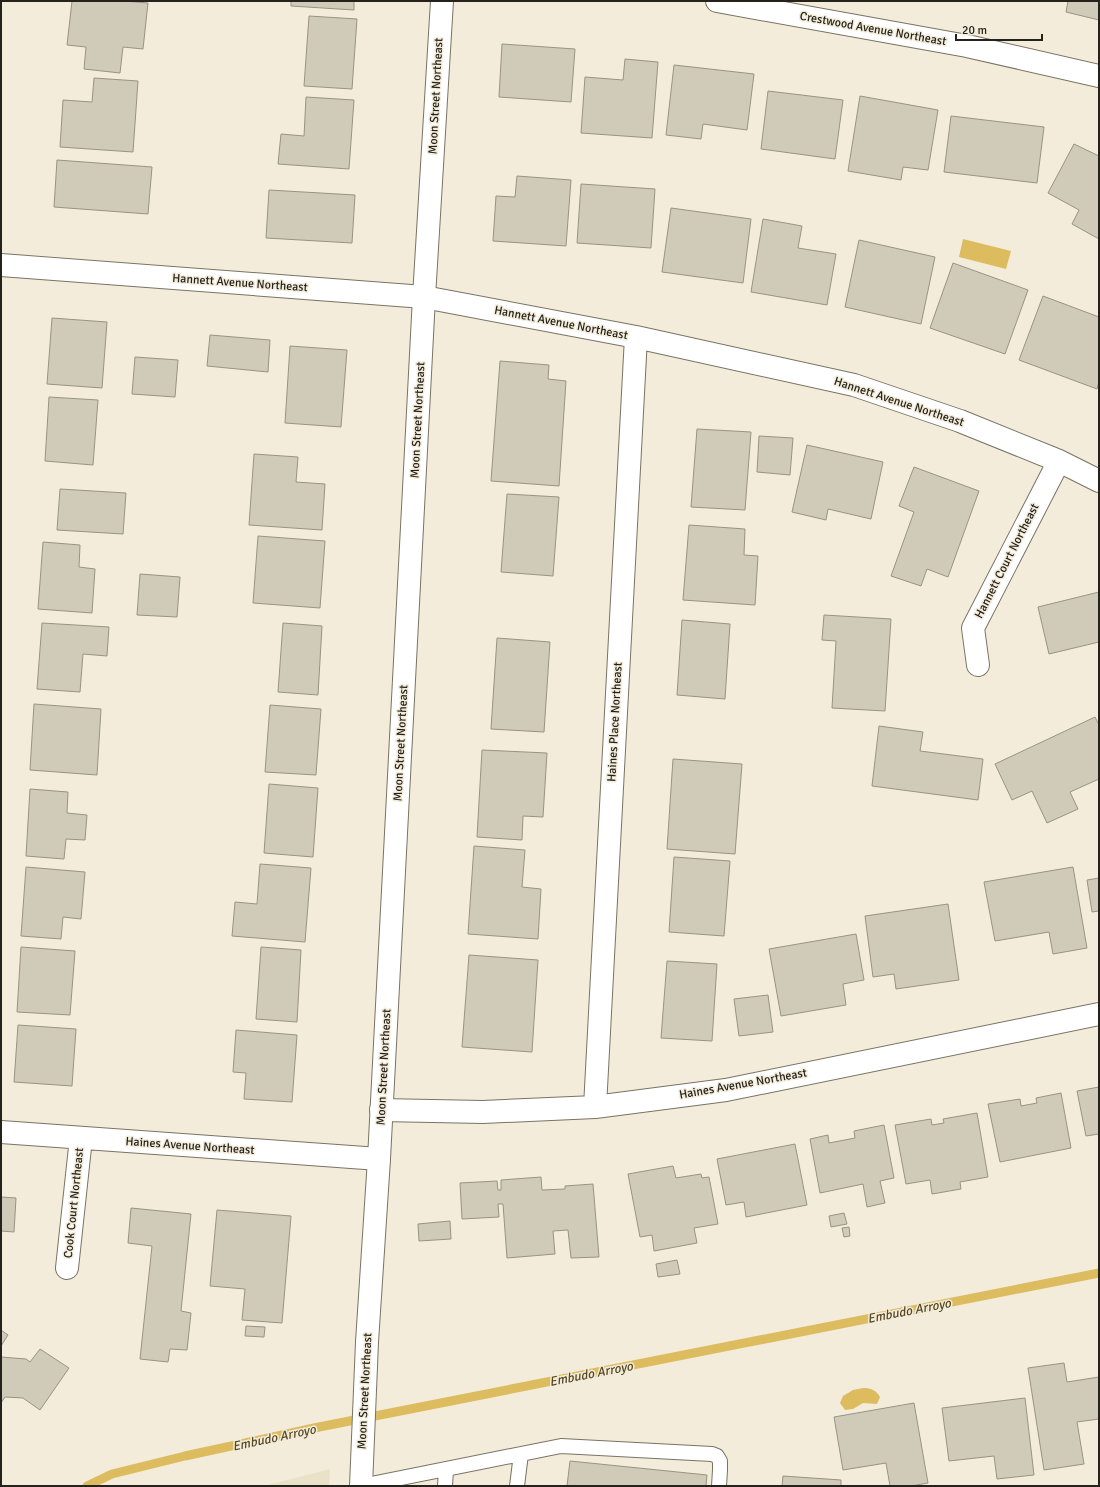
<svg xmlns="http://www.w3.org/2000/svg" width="1100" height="1487" viewBox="0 0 1100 1487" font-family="Signika,sans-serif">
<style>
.built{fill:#eae1c9}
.water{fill:#ddbc5f}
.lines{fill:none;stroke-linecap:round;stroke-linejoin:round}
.stream{stroke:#ddbc5f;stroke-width:9}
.building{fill:#d0cab9;stroke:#999384}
.service-casing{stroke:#797364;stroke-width:16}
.minor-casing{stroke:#797364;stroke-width:24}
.tertiary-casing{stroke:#797364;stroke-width:24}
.service{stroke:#fff;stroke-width:14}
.minor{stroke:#fff;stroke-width:22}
.tertiary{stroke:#fff;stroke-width:22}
.labels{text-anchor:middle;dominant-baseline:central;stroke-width:3;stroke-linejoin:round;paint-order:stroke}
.street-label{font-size:12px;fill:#25221c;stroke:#f3ecdb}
.water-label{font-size:13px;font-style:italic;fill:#564821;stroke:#f3ecdb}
</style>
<rect width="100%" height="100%" fill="#f3ecdb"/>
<path class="built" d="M 330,1469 L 329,1486 L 264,1486 Z"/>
<path class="water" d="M 963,239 L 1011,251 L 1006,269 L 959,257 Z
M 863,1388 C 871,1388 876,1390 880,1397 L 877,1404 L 863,1403 L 853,1409 L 845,1410 L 840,1403 L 843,1396 L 853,1390 Z"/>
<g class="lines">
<path class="stream" d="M 87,1486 L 112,1474 L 185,1456 L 314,1428 L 1099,1273"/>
</g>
<path class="building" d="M 72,1 L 124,1 L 148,3 L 143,49 L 123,47 L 120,73 L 84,69 L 86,47 L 67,45 Z
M 291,1 L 354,1 L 354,10 L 291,6 Z
M 1068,1 L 1099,1 L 1099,20 L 1066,12 Z
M 309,16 L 357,19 L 352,89 L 304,86 Z
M 502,44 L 575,49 L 571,102 L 499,97 Z
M 625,59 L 658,62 L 652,138 L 581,133 L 585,77 L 623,80 Z
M 674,65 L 754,74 L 747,130 L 703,124 L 701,139 L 666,135 Z
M 94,78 L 138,81 L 133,152 L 60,147 L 63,100 L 92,102 Z
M 768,91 L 843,100 L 835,159 L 761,149 Z
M 860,96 L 938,110 L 928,170 L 903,167 L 901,180 L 848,171 Z
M 306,97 L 354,100 L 349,169 L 278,164 L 281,134 L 304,136 Z
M 951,116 L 1044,127 L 1037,183 L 944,172 Z
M 1074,144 L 1099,156 L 1099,239 L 1072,224 L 1079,210 L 1048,193 Z
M 57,160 L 152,167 L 148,214 L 54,207 Z
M 517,176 L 571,180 L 566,246 L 493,241 L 496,196 L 515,197 Z
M 581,184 L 655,189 L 651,248 L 577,243 Z
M 269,190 L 355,195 L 352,243 L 266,238 Z
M 671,208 L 751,219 L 743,283 L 662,272 Z
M 763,219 L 802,226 L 798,248 L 836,254 L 827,305 L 751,292 Z
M 859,240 L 935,257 L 921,324 L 845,307 Z
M 953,263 L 1028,290 L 1005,354 L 930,328 Z
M 1043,296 L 1099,317 L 1099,382 L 1097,389 L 1019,360 Z
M 52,318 L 107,322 L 102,388 L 47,384 Z
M 210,335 L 270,340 L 268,372 L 207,366 Z
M 290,346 L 347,350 L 341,427 L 285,423 Z
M 135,357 L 178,360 L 175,397 L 132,394 Z
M 500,361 L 549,365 L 548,379 L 566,381 L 559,486 L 491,481 Z
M 49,397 L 98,400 L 93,465 L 45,461 Z
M 697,429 L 751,432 L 745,510 L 691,507 Z
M 759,436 L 793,438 L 790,475 L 757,472 Z
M 807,445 L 883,462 L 871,519 L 828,509 L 826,520 L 792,512 Z
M 254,454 L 298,457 L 296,482 L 325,484 L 322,530 L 249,525 Z
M 914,467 L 979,491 L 948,577 L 927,569 L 921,586 L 891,576 L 914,512 L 899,506 Z
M 60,489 L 126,493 L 123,534 L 57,530 Z
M 507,494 L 559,497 L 553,576 L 501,572 Z
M 689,525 L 745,529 L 744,555 L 758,556 L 755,605 L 683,600 Z
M 258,536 L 325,541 L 320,608 L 253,603 Z
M 43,542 L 80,545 L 79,567 L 95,569 L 92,613 L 38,609 Z
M 140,574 L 180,577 L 177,617 L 137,615 Z
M 1099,592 L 1099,642 L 1049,654 L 1038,607 Z
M 824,615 L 891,619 L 885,711 L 832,708 L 836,641 L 822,640 Z
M 682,620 L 730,624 L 725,699 L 677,695 Z
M 42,623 L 109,627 L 107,656 L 83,654 L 80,692 L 37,689 Z
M 283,623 L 322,626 L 318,695 L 278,692 Z
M 497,638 L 550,642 L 544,732 L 491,729 Z
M 34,704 L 101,709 L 97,775 L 30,770 Z
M 270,705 L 321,709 L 316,775 L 265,772 Z
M 1095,717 L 1099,725 L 1099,779 L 1070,792 L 1078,809 L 1047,823 L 1032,791 L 1012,800 L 995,764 Z
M 879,726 L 923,732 L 920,751 L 983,759 L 978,800 L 872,786 Z
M 482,750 L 547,753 L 543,817 L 523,816 L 522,840 L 477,837 Z
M 673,759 L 742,764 L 735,854 L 667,849 Z
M 269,784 L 318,788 L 313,857 L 264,853 Z
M 30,789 L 68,792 L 67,813 L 87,815 L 85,840 L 66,839 L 64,859 L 26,856 Z
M 474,846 L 525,850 L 522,887 L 541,889 L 538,939 L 468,934 Z
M 674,857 L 730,861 L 724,936 L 669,932 Z
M 260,864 L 311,868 L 305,942 L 232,936 L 235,902 L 257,904 Z
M 26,867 L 85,872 L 81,919 L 63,917 L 61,939 L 21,936 Z
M 1073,867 L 1087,948 L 1053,954 L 1049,932 L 995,941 L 984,882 Z
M 1099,878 L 1099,911 L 1092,912 L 1087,880 Z
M 948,904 L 959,980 L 896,989 L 894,974 L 873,977 L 865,916 Z
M 856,934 L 864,980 L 843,984 L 846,1005 L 781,1016 L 769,949 Z
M 21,947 L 75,951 L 70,1015 L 17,1012 Z
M 261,947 L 301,950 L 297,1022 L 256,1019 Z
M 469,955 L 538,960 L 532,1052 L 462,1047 Z
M 667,961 L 717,964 L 712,1041 L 661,1038 Z
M 768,995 L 773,1032 L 739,1036 L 734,999 Z
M 18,1025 L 76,1029 L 72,1086 L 14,1082 Z
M 236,1030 L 297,1035 L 292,1102 L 244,1099 L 246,1073 L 233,1072 Z
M 1099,1087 L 1099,1134 L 1086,1136 L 1077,1091 Z
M 1061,1093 L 1071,1148 L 1000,1162 L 988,1104 L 1020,1099 L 1021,1106 L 1037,1103 L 1036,1098 Z
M 977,1113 L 988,1177 L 960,1182 L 961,1189 L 932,1194 L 930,1180 L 906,1184 L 895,1125 L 931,1119 L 932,1125 L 944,1123 L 943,1119 Z
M 884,1125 L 894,1178 L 880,1181 L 885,1203 L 867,1207 L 863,1184 L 820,1193 L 810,1139 L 828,1135 L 829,1143 L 855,1138 L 854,1131 Z
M 795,1144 L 807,1205 L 746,1217 L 744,1202 L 726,1205 L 717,1159 Z
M 673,1166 L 676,1178 L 701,1174 L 702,1178 L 709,1177 L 718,1224 L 694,1228 L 697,1243 L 654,1251 L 652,1235 L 640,1237 L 628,1174 Z
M 541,1177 L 542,1190 L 565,1189 L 565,1186 L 593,1184 L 599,1257 L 571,1258 L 568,1230 L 553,1231 L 555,1254 L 507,1258 L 503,1204 L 498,1204 L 499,1217 L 462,1219 L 460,1183 L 497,1181 L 498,1190 L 501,1190 L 501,1180 Z
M 1,1197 L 16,1198 L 14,1232 L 1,1231 Z
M 131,1208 L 191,1214 L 181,1311 L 191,1313 L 187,1350 L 170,1349 L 168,1362 L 140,1359 L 152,1246 L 128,1243 Z
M 217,1210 L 291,1216 L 282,1323 L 242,1320 L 245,1289 L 210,1286 Z
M 844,1213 L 847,1224 L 831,1227 L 829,1216 Z
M 450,1221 L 451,1239 L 419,1241 L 418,1224 Z
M 849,1227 L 850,1236 L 844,1237 L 842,1228 Z
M 677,1260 L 680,1274 L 658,1277 L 656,1264 Z
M 246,1326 L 265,1327 L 264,1337 L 245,1336 Z
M 1,1330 L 8,1335 L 1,1346 Z
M 40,1349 L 69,1368 L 40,1410 L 23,1398 L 5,1397 L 1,1403 L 1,1357 L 26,1359 L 30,1362 Z
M 1064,1363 L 1067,1382 L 1099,1377 L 1099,1419 L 1077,1422 L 1084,1464 L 1044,1470 L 1028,1368 Z
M 1025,1398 L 1034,1475 L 997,1479 L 994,1456 L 949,1461 L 942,1408 Z
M 914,1403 L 928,1483 L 911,1486 L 890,1486 L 886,1463 L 843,1470 L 834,1417 Z
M 570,1461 L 707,1475 L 706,1486 L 567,1486 Z
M 783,1476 L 841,1480 L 841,1486 L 782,1486 Z"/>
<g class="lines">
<defs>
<path id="service" d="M 361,1486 L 561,1446 L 712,1454 L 717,1456 L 720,1461 L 720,1470 L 719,1486
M 445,1486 L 446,1470
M 517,1486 L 521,1454"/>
<path id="minor" d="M 717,1 L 967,46 L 1099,76
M 1,265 L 424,297 L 636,337 L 854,385 L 960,421 L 1059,461 L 1099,481
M 978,665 L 973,628 L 1059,461
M 595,1107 L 636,337
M 381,1110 L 483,1112 L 595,1107 L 726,1090 L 1099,1014
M 1,1132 L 379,1159
M 67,1268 L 81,1138"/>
<path id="tertiary" d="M 361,1486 L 367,1342 L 379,1159 L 424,297 L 442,1"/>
</defs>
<use href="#service" class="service-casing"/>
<use href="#minor" class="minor-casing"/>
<use href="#tertiary" class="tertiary-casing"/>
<use href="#service" class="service"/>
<use href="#minor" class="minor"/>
<use href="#tertiary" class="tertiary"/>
</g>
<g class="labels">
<g class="street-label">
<text transform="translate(873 29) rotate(10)">Crestwood Avenue Northeast</text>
<text transform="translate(436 96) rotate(-87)">Moon Street Northeast</text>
<text transform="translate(240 283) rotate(4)">Hannett Avenue Northeast</text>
<text transform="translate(561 323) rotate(11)">Hannett Avenue Northeast</text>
<text transform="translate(899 402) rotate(18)">Hannett Avenue Northeast</text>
<text transform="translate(418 420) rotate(-87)">Moon Street Northeast</text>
<text transform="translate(1007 561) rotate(-63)">Hannett Court Northeast</text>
<text transform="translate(615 722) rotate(-87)">Haines Place Northeast</text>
<text transform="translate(401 743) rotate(-87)">Moon Street Northeast</text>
<text transform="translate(384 1067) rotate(-87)">Moon Street Northeast</text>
<text transform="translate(743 1084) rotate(-10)">Haines Avenue Northeast</text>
<text transform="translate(190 1146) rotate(4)">Haines Avenue Northeast</text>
<text transform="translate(74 1203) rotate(-84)">Cook Court Northeast</text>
<text transform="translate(365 1391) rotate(-87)">Moon Street Northeast</text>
</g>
<g class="water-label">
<text transform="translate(909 1311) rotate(-11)">Embudo Arroyo</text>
<text transform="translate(591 1374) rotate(-11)">Embudo Arroyo</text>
<text transform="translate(274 1438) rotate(-12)">Embudo Arroyo</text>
</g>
</g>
<rect width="1100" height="1487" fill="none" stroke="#25221c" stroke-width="4"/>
<path d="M956 34v6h86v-6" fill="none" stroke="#25221c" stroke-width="2"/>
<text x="962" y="34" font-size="12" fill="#25221c" stroke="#f3ecdb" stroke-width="3" paint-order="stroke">20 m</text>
</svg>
